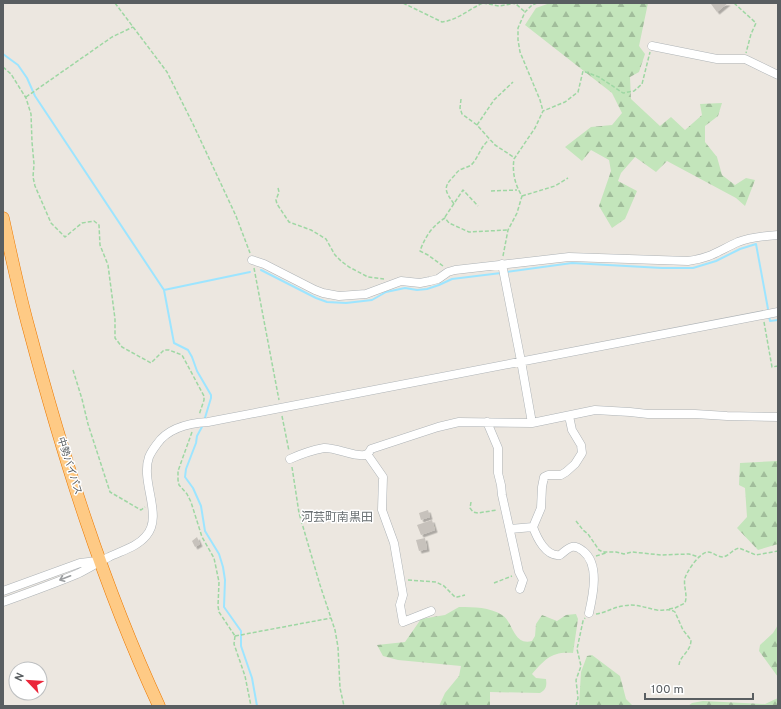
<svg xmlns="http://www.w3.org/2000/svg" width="781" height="709" viewBox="0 0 781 709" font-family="Overpass,'Noto Sans JP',sans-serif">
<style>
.forest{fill:url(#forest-firs)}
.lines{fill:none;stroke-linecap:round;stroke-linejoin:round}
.stream{stroke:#9de5ff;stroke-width:2}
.building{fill:#c7c2bc;filter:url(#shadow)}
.minor-casing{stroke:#aeb3b6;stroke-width:9}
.highway-casing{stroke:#ec7900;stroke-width:13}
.path{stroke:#9ed7a3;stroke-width:1.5;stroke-dasharray:4 2;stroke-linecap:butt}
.minor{stroke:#fff;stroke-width:8}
.highway{stroke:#feca85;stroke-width:12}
.oneway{stroke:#9b9ea0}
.labels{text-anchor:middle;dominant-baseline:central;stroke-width:3;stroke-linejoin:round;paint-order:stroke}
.street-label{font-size:10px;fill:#595e61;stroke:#fff}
.quarter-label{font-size:12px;fill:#6a7073;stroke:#fff}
</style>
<defs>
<pattern id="forest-firs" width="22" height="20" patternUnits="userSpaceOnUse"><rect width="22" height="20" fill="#c3e5bb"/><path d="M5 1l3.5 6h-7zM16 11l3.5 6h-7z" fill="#a1bd9b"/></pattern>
<filter id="shadow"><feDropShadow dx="2.5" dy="2.5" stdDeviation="0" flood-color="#0004"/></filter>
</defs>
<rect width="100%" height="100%" fill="#ece7e0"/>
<path class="forest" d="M 550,3 L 648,3 L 639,46 L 645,54 L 639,72 L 630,77 L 631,99 L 660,126 L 671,117 L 685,130 L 702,115 L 700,104 L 722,103 L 718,116 L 705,126 L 705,142 L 717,157 L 722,175 L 735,185 L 746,178 L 755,180 L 745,206 L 736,198 L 667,161 L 656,172 L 635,157 L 621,173 L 618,181 L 637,191 L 625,219 L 612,228 L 599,206 L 611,171 L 609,160 L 591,150 L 582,161 L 565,147 L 591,127 L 612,125 L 622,113 L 612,93 L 525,25 L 536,8 Z
M 778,461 L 778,544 L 758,550 L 737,528 L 747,517 L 745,488 L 739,485 L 740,463 Z
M 459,607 C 475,607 489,607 502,615 C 513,621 513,646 532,641 L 535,636 L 536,624 L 542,615 L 557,621 L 566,615 L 576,614 L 578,619 L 573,653 C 552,651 545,659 532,674 L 536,678 L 546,679 C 547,686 546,690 540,693 L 490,692 L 490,706 L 439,706 L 445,693 L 459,676 L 461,666 L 398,660 L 383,656 L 377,645 L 405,642 L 421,619 L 445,615 Z
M 778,625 L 778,677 L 759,651 L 760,645 L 773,633 Z
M 592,655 L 620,676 L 626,699 L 633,706 L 579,706 L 581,672 L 587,656 Z
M 778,698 L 778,706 L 688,706 L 692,703 L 703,701 L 765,704 Z"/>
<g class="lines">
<path class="stream" d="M 3,54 L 18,65 L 27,78 L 35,96 L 164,290 L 174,343 L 188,350 L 192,357 L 197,371 L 211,395 L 211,398 L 204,421
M 261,270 L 316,298 L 327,302 L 346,303 L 372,300 L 386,292 L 405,288 L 417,290 L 427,289 L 439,285 L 452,279 L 501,273
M 506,272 L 572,263 L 662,268 L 693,268 L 716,261 L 740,249 L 756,244 L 768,309
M 164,290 L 250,272
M 769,316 L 770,321 L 778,320
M 203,425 L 197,436 L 196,443 L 186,469 L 185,477 L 193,488 L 201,506 L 205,531 L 219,554 L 223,567 L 225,580 L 224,607 L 241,631 L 241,646 L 252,678 L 257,706"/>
</g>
<path class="building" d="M 712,3 L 728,3 L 717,12 L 711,4 Z
M 428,510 L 430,517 L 421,520 L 419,513 Z
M 432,520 L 435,530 L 421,535 L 417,525 Z
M 197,537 L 200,544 L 195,547 L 192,541 Z
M 425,538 L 427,549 L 419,551 L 416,540 Z"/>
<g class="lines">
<defs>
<path id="minor" d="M 652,46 L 717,59 L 745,59 L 778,75
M 252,260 L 264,264 L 315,290 L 323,293 L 339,296 L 366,294 L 401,281 L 420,283 L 430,281 L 438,279 L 448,272 L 455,270 L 569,257 L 688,261 C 711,258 718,251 738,242 C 751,237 764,236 778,235
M 502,264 L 521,361 L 532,423
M 569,416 L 572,430 L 581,445 L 582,453 L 575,464 L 566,472 L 561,475 L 548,475 L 544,477 L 542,487 L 541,508 L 533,527 C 537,538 546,557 560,555 C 568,549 572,542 583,551 C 600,564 593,595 589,613
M 487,422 L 498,448 L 498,473 L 501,485 L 502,495 L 519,572 L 523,580 L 520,589
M 367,454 L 383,477 L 382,510 L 394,543 L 403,595 L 400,605 L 403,622 L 431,611
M 290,459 C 301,454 313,450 324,448 C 335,447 360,459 367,454 C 369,453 370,451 371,449 L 438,427 L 459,422 L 532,423 L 595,410 L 630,412 L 648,414 L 695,414 L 727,416 L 778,417
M 510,529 L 533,527
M 3,591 L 80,563 L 97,561
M 3,602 C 28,593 53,584 77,574 C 88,569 98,562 109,557 C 121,551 137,547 146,536 C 164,516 140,482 149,457 C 151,452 154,448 157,444 C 168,428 190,423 208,422 L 778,312"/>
<path id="highway" d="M 3,218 C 11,255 19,293 29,329 C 63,457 103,585 159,706"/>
</defs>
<use href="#minor" class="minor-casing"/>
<use href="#highway" class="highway-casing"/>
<path class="path" d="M 115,3 L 167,72 L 193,124 L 236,216 L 250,253
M 403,3 L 442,22 C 458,20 469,9 483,3
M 483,3 L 499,6 L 511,4
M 511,3 L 516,4 L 525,12
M 537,3 L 532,5 L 525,12 L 518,28 L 518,40 L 520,52 L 540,100 L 543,111
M 734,3 L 756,23 L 751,34 L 746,53
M 3,67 L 11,74 L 26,98 L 31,114 L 32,142 L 34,164 L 33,177 L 35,186 L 51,223 L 65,237 L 82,223 L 94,221 L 99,225 L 100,245 L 108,265 L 115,319 L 115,338 L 122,347 L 151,363 L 164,350 L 169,350 L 182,355 L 204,396 L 204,400 L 199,415
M 26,97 L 112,37 L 133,27
M 461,99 L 460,108 L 462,114 L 477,125 L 495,145 L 515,158
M 477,125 L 494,100 L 513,82
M 278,188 L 279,192 L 276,200 L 277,204 L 289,222 L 311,230 L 326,239 L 335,255 L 341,261 L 349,267 L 368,277 L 384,279
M 491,191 L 517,190
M 522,196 L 555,186 L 568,178
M 454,204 C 446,192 442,188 453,177 C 456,174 458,170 462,169 C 466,167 470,167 473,163 C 479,156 481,146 489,140
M 445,217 L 463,190 L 478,206
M 503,256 L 508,230 L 517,213 L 522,196 C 515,185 512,172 514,159 L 535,128 L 543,111 L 565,102 L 578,92 L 583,71 L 599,77 L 623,93 L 634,91 L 642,84 L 650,52
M 443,266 L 428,255 L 420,251 C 425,237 432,226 445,218 L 449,223 L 469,232 L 507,230
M 254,268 L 279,400
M 764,322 L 772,367 L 778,366
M 73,370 L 82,399 L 88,424 L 110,492 L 141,510 L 145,507
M 282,416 L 289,451
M 192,432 L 178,471 L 178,480 L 179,485 L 187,494 L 191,502 L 202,537 L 214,558 L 219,582 L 218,606 L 219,612 L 235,636
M 292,467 L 299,513 L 320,585 L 335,630 L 338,647 L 340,688 L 344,706
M 471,502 L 470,508 L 473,512 L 478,513 L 497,510
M 576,521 L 583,530 L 588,534 L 599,550 L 603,552 L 616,552 L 624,554 L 632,552 L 661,555 L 689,554 L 699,557
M 596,556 L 606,553
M 408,580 L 436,582 L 444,586 L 455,597 L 457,597 L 465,595
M 494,583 L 512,576
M 669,609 L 675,608 L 685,603 C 688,594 683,586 685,578 C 687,571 700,552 708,552 C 713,552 717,557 723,557 C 729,556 733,549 739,548 L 756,555 L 778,551
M 596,614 C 605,613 614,607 623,606 C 636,603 645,608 657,610 C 664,611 669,608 675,612 L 683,630 L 691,640 C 691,652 679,656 679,666
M 235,636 L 331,618
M 235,636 L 234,644 L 245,676 L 251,706
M 576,706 L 578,698 L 576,680 L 581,666 L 577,649 L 583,621 L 585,618"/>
<use href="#minor" class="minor"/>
<use href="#highway" class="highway"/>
</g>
<defs><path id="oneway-shaft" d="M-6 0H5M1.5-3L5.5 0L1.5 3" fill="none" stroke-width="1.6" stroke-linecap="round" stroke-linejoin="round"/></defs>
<use class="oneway" href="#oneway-shaft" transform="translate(65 578) rotate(159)"/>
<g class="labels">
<g class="street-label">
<text transform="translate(69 466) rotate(72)">中勢バイパス</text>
</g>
<g class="quarter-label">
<text x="337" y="518">河芸町南黒田</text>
</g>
</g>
<rect width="781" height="709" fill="none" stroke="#595e61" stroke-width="8"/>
<g transform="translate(28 681) rotate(295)"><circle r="19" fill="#ffffff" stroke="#bdbfc0"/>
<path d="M0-3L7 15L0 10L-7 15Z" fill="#eb273a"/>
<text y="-6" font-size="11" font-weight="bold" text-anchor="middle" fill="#595e61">N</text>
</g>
<path d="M645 693v6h108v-6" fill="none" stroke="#595e61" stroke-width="2"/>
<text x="651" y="693" font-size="12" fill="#595e61" stroke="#ffffff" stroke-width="3" paint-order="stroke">100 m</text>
</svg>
